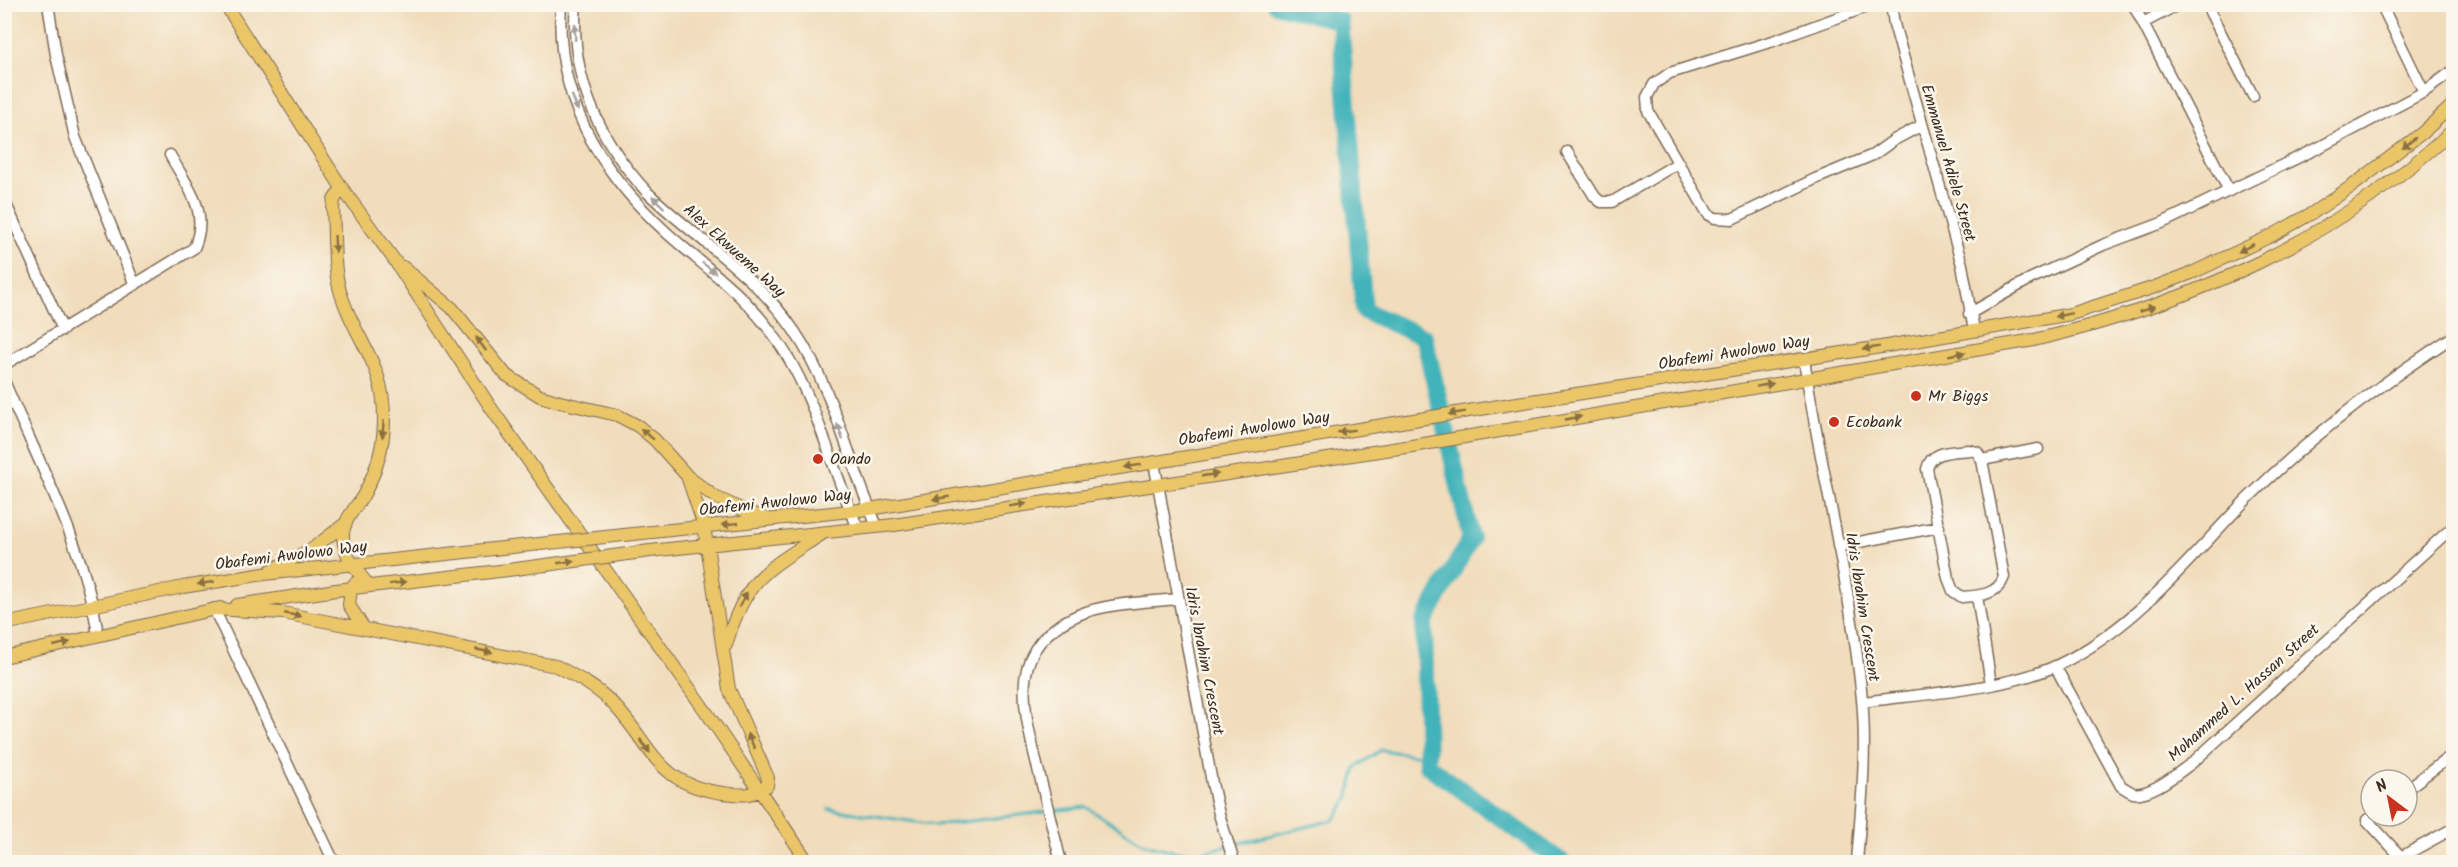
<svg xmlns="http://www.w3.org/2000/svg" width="2458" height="867" viewBox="0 0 2458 867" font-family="Kalam,sans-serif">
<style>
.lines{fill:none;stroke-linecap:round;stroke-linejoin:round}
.stream{stroke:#42b3ba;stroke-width:3}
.river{stroke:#42b3ba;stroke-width:18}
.minor-casing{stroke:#7b6855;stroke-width:13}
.major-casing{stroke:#7b6855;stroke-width:14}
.minor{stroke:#fff;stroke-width:10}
.major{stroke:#eac669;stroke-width:12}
.major-bridge-casing{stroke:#7b6855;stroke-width:14;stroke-linecap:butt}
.major-bridge{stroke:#eac669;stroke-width:12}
.oneway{fill:#a79f9a}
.oneway2{fill:#8a7040}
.poi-dot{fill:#c8321e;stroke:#fbf7ec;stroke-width:2}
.labels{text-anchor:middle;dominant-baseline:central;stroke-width:5;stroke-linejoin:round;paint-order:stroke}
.street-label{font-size:16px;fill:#3b2a1e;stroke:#fbf7ec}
.poi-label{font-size:16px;fill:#3b2a1e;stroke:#fbf7ec;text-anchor:start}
</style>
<rect width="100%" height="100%" fill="#fbf7ec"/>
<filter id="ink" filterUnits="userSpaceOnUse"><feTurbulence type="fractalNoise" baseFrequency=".0167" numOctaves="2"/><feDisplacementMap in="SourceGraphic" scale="12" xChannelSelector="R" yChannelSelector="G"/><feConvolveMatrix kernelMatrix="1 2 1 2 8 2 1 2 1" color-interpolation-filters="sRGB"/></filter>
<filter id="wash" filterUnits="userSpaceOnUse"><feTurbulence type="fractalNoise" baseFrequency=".008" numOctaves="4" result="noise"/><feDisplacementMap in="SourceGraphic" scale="24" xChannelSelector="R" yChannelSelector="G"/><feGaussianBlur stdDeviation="1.35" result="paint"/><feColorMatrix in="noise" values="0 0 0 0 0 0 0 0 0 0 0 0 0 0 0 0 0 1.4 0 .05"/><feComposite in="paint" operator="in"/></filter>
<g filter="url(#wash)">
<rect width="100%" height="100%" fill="#f1dcbb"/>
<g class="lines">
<path class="stream" d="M 829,809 L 936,825 L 1045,812
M 1051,811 L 1086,807 L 1145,844 L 1174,851 L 1198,853 L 1334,820 L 1348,799 L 1356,767 L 1381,750 L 1414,755 L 1427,752"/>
<path class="river" d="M 1276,4 L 1340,21 L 1364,311 L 1424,337 L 1471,538 L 1424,622 L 1427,765 L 1562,862"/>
</g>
</g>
<g filter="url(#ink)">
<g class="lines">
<defs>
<path id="minor" d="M 48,4 L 56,55 L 75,137 L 135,285
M 561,4 C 554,106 608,184 683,247 C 716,275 749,300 774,336 C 816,393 829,464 858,528
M 576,4 C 569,76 600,142 648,193 C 697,240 757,275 795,332 C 834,390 849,463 877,526
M 1875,4 L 1773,41 L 1670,73 L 1654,84 L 1647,97 L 1648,111 L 1708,214 L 1715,218 L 1732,219 L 1815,179 L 1873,155 L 1894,140 L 1922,125
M 1891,4 L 1894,24 L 1962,265 L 1974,330
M 2133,4 L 2229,191
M 2206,4 L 2253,96
M 2381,4 L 2424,92
M 2143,23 L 2179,4
M 1567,152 L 1595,197 L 1601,202 L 1612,202 L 1678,163
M 4,200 L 63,330
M 1969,314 L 2030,279 L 2103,245 L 2162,223 L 2316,149 L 2424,92 L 2454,70
M 1804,359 C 1821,473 1851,585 1862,699 C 1867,753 1861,809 1857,862
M 4,365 L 194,248 C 210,211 188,188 170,155
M 4,381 C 38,461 86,550 98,635
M 1969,450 L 1977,452 L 1982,460 L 2004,577 C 1998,595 1979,596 1962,597 L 1953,591 L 1948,578 L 1927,469 C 1931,450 1954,452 1969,450 Z
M 1982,460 L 2038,449
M 1154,462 L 1212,783 L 1219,814 L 1234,862
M 1838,546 L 1939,527
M 1977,596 L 1991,684
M 214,609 L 334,862
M 2055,666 L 2121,786 C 2124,788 2129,791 2133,793 C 2150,797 2179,772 2192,763 L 2454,526
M 1862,702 C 1921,694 2004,690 2058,665 C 2137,627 2187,560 2247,499 C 2310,437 2380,384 2454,336
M 2407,789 L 2452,755
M 2373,816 L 2367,820 L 2401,857 L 2454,828
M 1061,862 C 1053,831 1046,800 1038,769 C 1023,706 1005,647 1078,615 C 1105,603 1148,602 1177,599"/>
<path id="major" d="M 225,4 L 342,188 L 395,261 L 491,408 L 709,716 L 808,862
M 342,188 L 334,200 L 333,209 C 335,238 332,272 343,300 C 359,345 385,366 384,420 C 384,445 376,472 364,494 C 356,508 341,522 343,539 C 345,558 358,572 369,586
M 403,267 L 452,308 L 506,375 L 540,396 L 560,402 L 617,415 L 638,426 L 655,440 L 687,476 L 715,497 L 750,513 L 766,518
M 624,535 L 869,509 L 1511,404 L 1881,347 L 2071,314 L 2152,288 L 2194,272 L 2273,235 L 2314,212 L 2355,184 L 2422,133 L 2454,104
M 650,551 L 894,525 L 1412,446 L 2034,340 C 2192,303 2334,241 2454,129
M 271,570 L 312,549 L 346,523
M 355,583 L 351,588 L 349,605 L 363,627
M 237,605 L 336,590 L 508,570
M 214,609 L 283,613 L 556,666 C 577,677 600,689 616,707 C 654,749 658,785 723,793 C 741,795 752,797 767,786 L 768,778 L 729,689 L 704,526 L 687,476
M 4,624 L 183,587 L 264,574 L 493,549
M 726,645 C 746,577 766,570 822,534
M 4,657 L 220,608"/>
</defs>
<use href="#minor" class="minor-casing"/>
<use href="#major" class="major-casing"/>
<use href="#minor" class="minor"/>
<use href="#major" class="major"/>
<defs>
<path id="major-bridge" d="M 493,549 L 624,535
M 508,570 L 650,551"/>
</defs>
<use href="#major-bridge" class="major-bridge-casing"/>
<use href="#major-bridge" class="major-bridge"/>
</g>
<defs><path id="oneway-solid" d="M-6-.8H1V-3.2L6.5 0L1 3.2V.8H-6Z" transform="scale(1.5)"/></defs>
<g class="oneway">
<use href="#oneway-solid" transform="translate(575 32) rotate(-92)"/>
<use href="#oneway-solid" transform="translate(575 103) rotate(69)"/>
<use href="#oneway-solid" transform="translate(658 202) rotate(-136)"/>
<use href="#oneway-solid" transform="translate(709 268) rotate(38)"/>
<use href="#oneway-solid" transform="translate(840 432) rotate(-110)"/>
</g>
<g class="oneway2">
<use href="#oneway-solid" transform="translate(2409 143) rotate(141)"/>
<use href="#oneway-solid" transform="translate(335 244) rotate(87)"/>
<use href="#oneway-solid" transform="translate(2246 248) rotate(153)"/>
<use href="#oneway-solid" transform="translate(2147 309) rotate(-19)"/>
<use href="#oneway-solid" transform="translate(2063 315) rotate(168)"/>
<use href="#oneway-solid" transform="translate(481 344) rotate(-126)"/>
<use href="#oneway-solid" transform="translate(1871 348) rotate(171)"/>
<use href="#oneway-solid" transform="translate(1957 354) rotate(-9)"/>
<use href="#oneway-solid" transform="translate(1765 385) rotate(-10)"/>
<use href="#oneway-solid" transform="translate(1457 413) rotate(171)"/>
<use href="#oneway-solid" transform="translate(1573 418) rotate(-10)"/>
<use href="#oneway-solid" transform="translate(383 429) rotate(95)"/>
<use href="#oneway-solid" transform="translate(1346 431) rotate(171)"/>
<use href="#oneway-solid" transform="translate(647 434) rotate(-141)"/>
<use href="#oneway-solid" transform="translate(1133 466) rotate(171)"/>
<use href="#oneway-solid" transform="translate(1210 475) rotate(-8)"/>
<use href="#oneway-solid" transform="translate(941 498) rotate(171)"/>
<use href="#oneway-solid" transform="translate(1018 505) rotate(-9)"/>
<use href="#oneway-solid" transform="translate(730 524) rotate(174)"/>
<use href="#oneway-solid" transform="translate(566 562) rotate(-8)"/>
<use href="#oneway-solid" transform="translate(206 583) rotate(171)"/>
<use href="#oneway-solid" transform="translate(398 583) rotate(-7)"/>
<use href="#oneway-solid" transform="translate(743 600) rotate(-61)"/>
<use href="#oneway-solid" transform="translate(293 615) rotate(11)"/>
<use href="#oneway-solid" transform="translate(62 644) rotate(-13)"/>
<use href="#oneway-solid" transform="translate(484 651) rotate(11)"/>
<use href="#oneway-solid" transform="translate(751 741) rotate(-116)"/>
<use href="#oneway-solid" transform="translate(645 746) rotate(54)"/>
</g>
</g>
<g class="poi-dot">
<circle cx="1916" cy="396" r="6"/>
<circle cx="1834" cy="422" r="6"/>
<circle cx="818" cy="459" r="6"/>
</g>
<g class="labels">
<g class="street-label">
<text transform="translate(1948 163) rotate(74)">Emmanuel Adiele Street</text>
<text transform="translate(734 251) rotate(42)">Alex Ekwueme Way</text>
<text transform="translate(1734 353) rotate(-9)">Obafemi Awolowo Way</text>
<text transform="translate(1254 429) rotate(-9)">Obafemi Awolowo Way</text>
<text transform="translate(775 503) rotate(-6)">Obafemi Awolowo Way</text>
<text transform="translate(291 556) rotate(-7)">Obafemi Awolowo Way</text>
<text transform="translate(1862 607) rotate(81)">Idris Ibrahim Crescent</text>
<text transform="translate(1204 661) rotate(79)">Idris Ibrahim Crescent</text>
<text transform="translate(2244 693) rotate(-42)">Mohammed L. Hassan Street</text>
</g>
<g class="poi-label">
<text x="1928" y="396">Mr Biggs</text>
<text x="1846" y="422">Ecobank</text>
<text x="830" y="459">Oando</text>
</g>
</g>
<rect width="2458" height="867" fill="none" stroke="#fbf7ec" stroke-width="24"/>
<g transform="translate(2389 798) rotate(328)"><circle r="28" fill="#fbf7ec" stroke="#aea59a" stroke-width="1.5"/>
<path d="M0-4.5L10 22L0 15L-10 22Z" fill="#c8321e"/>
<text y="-9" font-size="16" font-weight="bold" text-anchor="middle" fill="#3b2a1e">N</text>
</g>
</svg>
